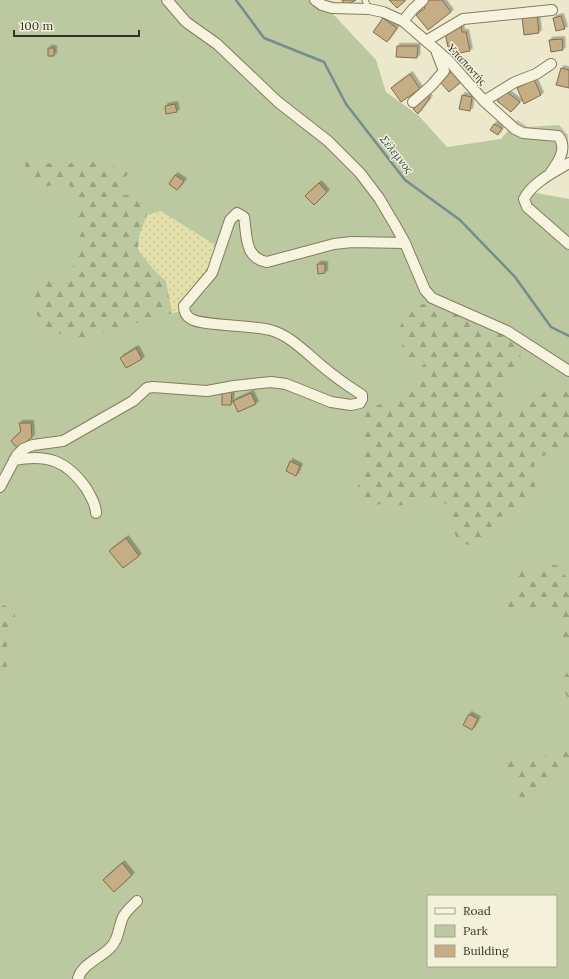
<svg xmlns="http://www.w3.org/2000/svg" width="569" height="979" viewBox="0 0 569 979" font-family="Lora,serif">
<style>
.green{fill:#bbc8a0;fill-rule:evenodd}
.forest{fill:url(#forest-firs)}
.sand{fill:url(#sand-dots)}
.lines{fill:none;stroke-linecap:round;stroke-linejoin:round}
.stream{stroke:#728e8d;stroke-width:2.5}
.building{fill:#c5ad85;stroke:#836c49;filter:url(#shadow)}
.service-casing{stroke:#867c61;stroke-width:7}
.minor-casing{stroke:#867c61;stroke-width:12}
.service{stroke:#f6f4de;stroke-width:5}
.minor{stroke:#f6f4de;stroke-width:10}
.labels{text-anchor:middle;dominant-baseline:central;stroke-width:3;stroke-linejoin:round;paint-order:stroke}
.street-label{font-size:11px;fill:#383223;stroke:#f3f1da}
.water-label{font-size:12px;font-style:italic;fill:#345156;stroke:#f3f1da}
</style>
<defs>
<pattern id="forest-firs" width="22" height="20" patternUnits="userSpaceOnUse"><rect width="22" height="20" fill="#bbc8a0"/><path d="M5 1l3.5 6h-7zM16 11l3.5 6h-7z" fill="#99a382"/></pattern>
<pattern id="sand-dots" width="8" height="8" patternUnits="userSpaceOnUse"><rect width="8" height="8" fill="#e3e0ac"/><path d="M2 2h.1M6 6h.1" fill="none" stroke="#c4c194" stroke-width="1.8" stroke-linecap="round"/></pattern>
<filter id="shadow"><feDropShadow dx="2.5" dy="-2.5" stdDeviation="0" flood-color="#0004"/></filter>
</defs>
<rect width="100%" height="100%" fill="#ebe8cb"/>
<path class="green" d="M 0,0 L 326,0 L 339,3 L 333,14 L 376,60 L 386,92 L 419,116 L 447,147 L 501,139 L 517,120 L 528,127 L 559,125 L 568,135 L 568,155 L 532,180 L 525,191 L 569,199 L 569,979 L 0,979 ZM 428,896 L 556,896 L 556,966 L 428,966 Z"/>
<path class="forest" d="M 82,159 L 120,168 L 129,173 L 124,178 L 120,194 L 138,197 L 147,215 L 139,236 L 153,269 L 166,281 L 172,313 L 78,340 L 41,327 L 32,297 L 48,280 L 71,277 L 77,244 L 82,231 C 70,216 81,199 67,182 L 39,188 L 26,169 L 24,160 L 37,160 L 59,166 L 68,165 L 74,161 Z
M 423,304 C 452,306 503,329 521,352 L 519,364 L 508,385 L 500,426 C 505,422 509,416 514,413 C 518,410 524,408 528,405 C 544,394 547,383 569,389 L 569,449 L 538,457 L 534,465 L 537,475 L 535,486 L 536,489 L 515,514 L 498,517 L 487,533 L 479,540 L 470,545 L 464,544 L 457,539 L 453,528 L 452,516 L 448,505 L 439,500 L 395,506 L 381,504 L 369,506 L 360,504 L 357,493 L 361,466 L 363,431 L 360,417 L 363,411 L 396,398 L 410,385 L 425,362 L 407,365 L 400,360 C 400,350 404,343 404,333 L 399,329 C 405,316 409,309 423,304 Z
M 540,560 L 558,566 L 569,580 L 569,655 L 554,612 C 537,604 536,611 522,610 C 517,609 511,607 506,606 L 505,598 L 516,585 L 520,569 L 535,571 L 540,566 Z
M 4,605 L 14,612 L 18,628 L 4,651 L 9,677 L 0,685 L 0,607 Z
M 569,669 L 569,700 L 560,684 Z
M 569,743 L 569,764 L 563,767 L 539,792 L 520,800 C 518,778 507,779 500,763 L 509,760 L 543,758 Z"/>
<path class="sand" d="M 161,211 L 225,251 L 207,290 L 190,303 L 189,311 L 172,313 L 166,281 L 153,269 L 138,250 L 139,236 L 147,215 Z"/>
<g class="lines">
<path class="stream" d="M 236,0 L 264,38 L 324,62 L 346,104 L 405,180 L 460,220 L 515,277 L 551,327 L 569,336"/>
</g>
<path class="building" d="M 342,0 L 356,0 L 345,6 Z
M 389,0 L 404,0 L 405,1 L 397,8 Z
M 428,0 L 442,0 L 451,12 L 428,30 L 416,15 L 425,8 L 422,4 Z
M 537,15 L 539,33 L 524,35 L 522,17 Z
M 561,16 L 565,29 L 556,31 L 553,18 Z
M 383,18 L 397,28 L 387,42 L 373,32 Z
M 461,26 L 462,32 L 466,32 L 470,51 L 454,54 L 452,46 L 448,47 L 445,33 L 453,31 L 453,28 Z
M 562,39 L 563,50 L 551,52 L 549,40 Z
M 397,46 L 418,46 L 417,58 L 396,57 Z
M 48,48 L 54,48 L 54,56 L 48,56 Z
M 561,68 L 569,70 L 569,88 L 556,85 Z
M 452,71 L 461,82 L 449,92 L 440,82 Z
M 410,74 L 420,89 L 401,102 L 391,88 Z
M 534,79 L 541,95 L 524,104 L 517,88 Z
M 505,91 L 520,102 L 511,112 L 497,101 Z
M 424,94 L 430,98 L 418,114 L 413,109 Z
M 462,95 L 472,97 L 470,111 L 459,109 Z
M 175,104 L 177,112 L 166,114 L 165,106 Z
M 494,124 L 502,128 L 498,135 L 490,130 Z
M 175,175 L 184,181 L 177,190 L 169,184 Z
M 319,183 L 327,192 L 314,205 L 305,196 Z
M 317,264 L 325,264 L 325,273 L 318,274 Z
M 136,348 L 142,359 L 126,368 L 120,358 Z
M 222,390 L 232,390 L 231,405 L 222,405 Z
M 251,393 L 256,404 L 238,412 L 233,401 Z
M 19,423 L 31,423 L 32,437 L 18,449 L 11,441 L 21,431 Z
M 290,461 L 300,466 L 296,476 L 286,471 Z
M 126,538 L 139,556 L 123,568 L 109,551 Z
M 469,714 L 478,719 L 472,730 L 463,725 Z
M 122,863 L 132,875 L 114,892 L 103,880 Z"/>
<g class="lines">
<defs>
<path id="service" d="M 365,0 L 369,9"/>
<path id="minor" d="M 167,0 L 186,22 L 217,44 L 278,102 L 328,141 L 360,173 L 379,198 L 395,225 L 405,243 L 425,290 L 432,298 L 507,331 L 569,371
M 315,0 L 322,5 L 332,8 L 369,9 L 383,12 L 403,21 L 448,60 L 484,101 L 515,129 L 523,133 L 558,136 C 569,148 557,164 549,175
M 403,21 L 413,9 L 423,0
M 426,41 L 463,19 L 552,10
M 484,101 L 515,82 L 536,74 L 551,64
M 413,102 L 431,86 L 444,71 L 437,53
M 569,163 C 554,172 532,183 524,199 L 527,207 L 569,244
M 14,460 C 47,454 66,460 86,488 C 90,495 96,504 96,513
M 0,487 L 17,455 L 23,449 L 33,445 L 63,441 L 133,401 L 147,388 L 153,387 L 207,391 L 234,386 L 271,382 L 286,384 L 331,402 L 351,405 L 360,403 L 362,399 L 362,395 C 348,386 335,377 322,366 C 306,353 290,335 270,330 C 252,325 203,326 191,319 C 186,316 184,311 184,306 L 212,273 L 230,220 L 237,213 L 244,217 C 247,235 244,258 267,262 L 334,244 L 352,242 L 405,243
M 78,979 C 81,965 100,958 109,949 C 119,940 118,928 123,917 C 126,911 132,906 137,901"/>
</defs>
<use href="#service" class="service-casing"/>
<use href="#minor" class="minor-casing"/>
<use href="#service" class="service"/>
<use href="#minor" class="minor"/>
</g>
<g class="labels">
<g class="street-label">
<text transform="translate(467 64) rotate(47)">Υπαπαντής</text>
</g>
<g class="water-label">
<text transform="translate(397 154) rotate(51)">Σέλεμνος</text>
</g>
</g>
<rect x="427" y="895" width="130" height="72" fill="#f3f1da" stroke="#a8a591"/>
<rect x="435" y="908" width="20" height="6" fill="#f6f4de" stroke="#a8a591"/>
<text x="463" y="915" font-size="12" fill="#383223">Road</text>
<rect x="435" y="925" width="20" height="12" fill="#bbc8a0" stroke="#a8a591"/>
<text x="463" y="935" font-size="12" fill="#383223">Park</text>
<rect x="435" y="945" width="20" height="12" fill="#c5ad85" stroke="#a8a591"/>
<text x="463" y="955" font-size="12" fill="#383223">Building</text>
<path d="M14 30v6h125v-6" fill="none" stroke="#383223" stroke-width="2"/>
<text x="20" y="30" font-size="12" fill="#383223" stroke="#f3f1da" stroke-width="3" paint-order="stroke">100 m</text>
</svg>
